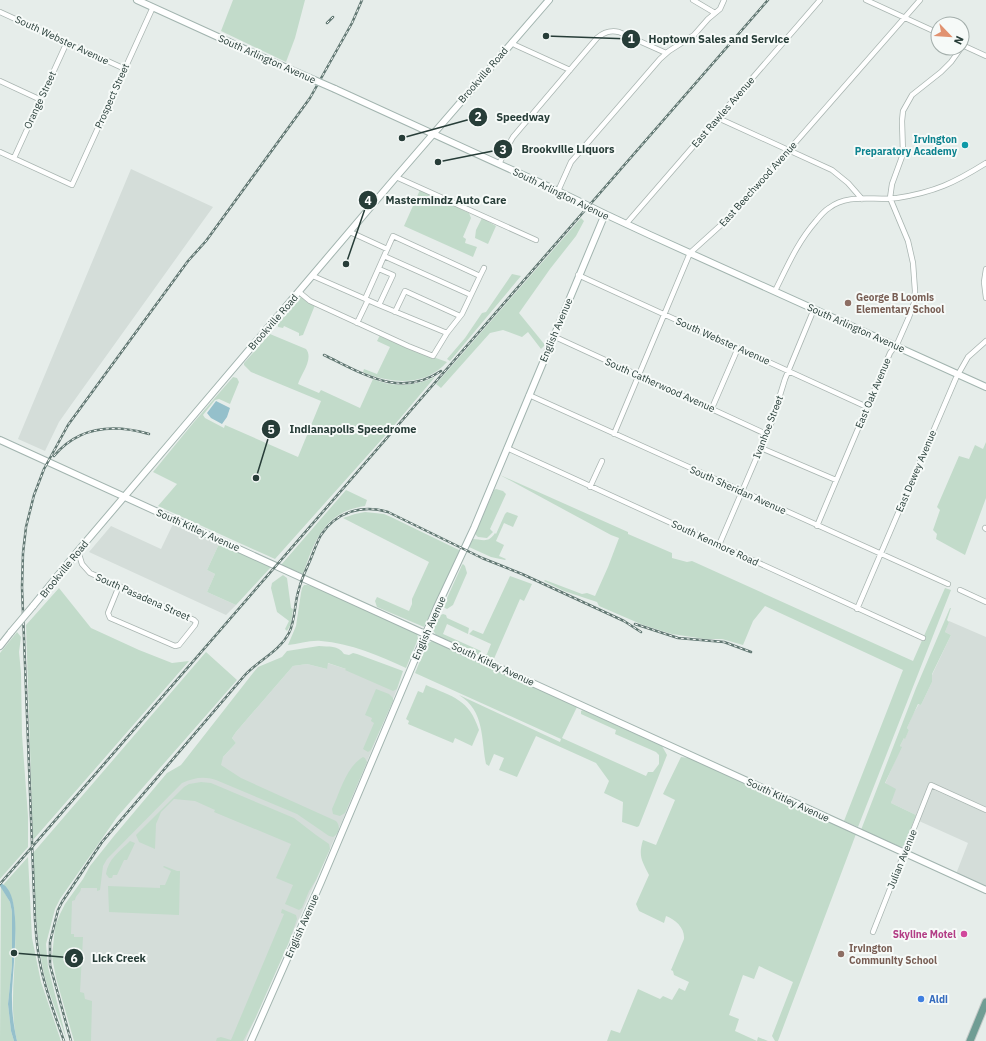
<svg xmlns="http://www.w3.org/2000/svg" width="986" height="1041" viewBox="0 0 986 1041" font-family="'IBM Plex Sans',sans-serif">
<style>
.built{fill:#d4ddd9}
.green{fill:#c2dbca}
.water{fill:#95c0cb}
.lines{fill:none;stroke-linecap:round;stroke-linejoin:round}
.street-casing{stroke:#a9b5b1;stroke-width:6}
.secondary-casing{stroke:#a2b4af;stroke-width:8}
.primary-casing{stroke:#c3c9c7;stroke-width:9}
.street{stroke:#fff;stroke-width:4.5}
.secondary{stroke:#fff;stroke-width:6}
.primary{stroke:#709d94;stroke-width:7}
.rail-casing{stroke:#627873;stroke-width:2.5}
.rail{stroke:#f6faf8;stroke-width:1;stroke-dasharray:3;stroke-linecap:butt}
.secondary-bridge-casing{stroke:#a2b4af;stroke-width:8;stroke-linecap:butt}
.secondary-bridge{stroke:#fff;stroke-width:6}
.culture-dot{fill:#0f9aa8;stroke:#f6faf8;stroke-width:1.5}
.education-dot{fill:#8d6e63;stroke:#f6faf8;stroke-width:1.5}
.hotel-dot{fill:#d1479c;stroke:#f6faf8;stroke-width:1.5}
.shop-dot{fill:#3f7fe0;stroke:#f6faf8;stroke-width:1.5}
.labels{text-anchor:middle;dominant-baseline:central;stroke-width:4;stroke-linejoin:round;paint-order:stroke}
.street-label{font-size:10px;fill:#273d38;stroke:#f6faf8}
.culture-label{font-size:10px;font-weight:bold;fill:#0d838f;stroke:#f6faf8;text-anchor:end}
.education-label{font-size:10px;font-weight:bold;fill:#785e54;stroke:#f6faf8;text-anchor:start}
.hotel-label{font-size:10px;font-weight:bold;fill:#b23c85;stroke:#f6faf8;text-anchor:end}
.shop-label{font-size:10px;font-weight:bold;fill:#366cbe;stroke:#f6faf8;text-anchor:start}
.leader{fill:none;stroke:#273d38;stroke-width:1.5}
.callout-dot{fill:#273d38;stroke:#f6faf8;stroke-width:1.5}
.mark-label{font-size:12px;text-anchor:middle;font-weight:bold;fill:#fff}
.callout-label{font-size:11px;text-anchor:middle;font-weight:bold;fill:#273d38;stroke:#f6faf8;stroke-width:4;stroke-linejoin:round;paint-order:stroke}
</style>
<rect width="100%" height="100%" fill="#e6edea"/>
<path class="built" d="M 131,169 L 213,207 L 71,405 L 59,422 L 45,451 L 18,439 Z
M 173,524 L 219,544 L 207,570 L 215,574 L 207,592 L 236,605 L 226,615 L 89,552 L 111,526 L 161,549 Z
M 949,621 L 986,637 L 986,807 L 930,782 L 916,815 L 891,803 L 892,800 L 885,784 L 901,747 L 900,746 L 904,738 L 905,738 L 909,730 L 907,728 L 913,714 L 919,704 L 921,705 L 932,682 L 932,675 L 951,635 L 945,632 Z
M 327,663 L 346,669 L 397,689 L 343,819 L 245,1041 L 82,1041 L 67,905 L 98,866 L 185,779 L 223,757 L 236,743 L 232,738 L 236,732 L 293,666 L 307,664 L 327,669 Z
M 932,789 L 986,813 L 986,887 L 956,874 L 968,843 L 919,821 Z"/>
<path class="green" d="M 233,0 L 305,0 L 295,38 L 286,62 L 221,31 Z
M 420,190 L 469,213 L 471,218 L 463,237 L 466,239 L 465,243 L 477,247 L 473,257 L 404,226 Z
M 482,218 L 496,226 L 488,244 L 475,238 L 476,230 Z
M 581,218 L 584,221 L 576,236 L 550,269 L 519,313 L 545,345 L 541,349 L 528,332 L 522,337 L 503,330 L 490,333 L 441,388 L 436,384 Z
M 512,274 L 521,276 L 450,361 L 447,359 L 465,338 L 482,313 L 486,312 Z
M 301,297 L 315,305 L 303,335 L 299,336 L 299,333 L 284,326 L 283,328 L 278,327 L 278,324 Z
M 270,334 L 306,349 C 314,359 301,374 298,384 L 319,393 L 321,390 L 360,408 L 373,379 C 393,388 416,386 435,377 L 391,429 L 275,559 L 158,506 L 177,484 L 153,472 L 194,422 L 233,377 L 237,378 L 239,382 L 230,404 L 219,399 L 215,400 L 203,415 L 205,418 L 224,428 L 225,425 L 298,457 L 321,401 L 251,372 L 244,365 L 244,363 Z
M 380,335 L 411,349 L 447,362 C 425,387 391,384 363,372 L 364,369 L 377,374 L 390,347 L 377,341 Z
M 986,442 L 986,498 L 965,555 L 936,539 L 937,534 L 933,530 L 940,510 L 937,507 L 959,456 L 969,459 L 975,445 L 983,449 Z
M 500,475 L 628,532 L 628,534 L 672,553 L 672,558 L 687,562 L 692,561 L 913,661 L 945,588 L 951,590 L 858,827 L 844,821 L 903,670 L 765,606 L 753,621 L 743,645 L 722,639 L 705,639 L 672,634 L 643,625 L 599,606 L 597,602 L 564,591 L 544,581 L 545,580 L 582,594 L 587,593 L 595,596 L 608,567 L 619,538 L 611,535 Z
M 496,489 L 503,491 L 506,494 L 490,529 L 493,532 L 487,538 L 478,537 L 475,534 L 494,490 Z
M 346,490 L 367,500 L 365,506 C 324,512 315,540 303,574 L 281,565 Z
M 365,512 L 384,514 L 391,517 L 461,551 L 424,627 L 377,607 L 375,601 L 377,597 L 409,611 L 412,604 L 412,599 L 429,562 L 343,518 L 355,514 Z
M 507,512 L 518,516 L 513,527 L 504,523 L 496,541 L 504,545 L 499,556 L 506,559 L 505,560 L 491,557 L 469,547 L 472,539 C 482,539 488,544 495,533 L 496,534 L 505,514 Z
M 219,544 L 271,567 L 236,605 L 207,592 L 215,574 L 207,570 Z
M 463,564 L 465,566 L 467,573 L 453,605 L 447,609 L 443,607 L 462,565 Z
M 283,575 L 287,578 L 291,608 L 293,609 L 291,624 L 287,631 L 285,629 L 289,621 L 277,612 L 271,588 L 272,583 Z
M 510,576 L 532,584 L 524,601 L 520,599 L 493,661 L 485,657 L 484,655 L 485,654 L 487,654 L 491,644 L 469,634 L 473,630 L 483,634 Z
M 304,585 L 307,585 L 316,587 L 417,633 L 418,639 L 406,668 C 380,656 350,643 321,641 C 310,640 299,644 288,645 L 296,626 L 301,593 L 302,588 Z
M 59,588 L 91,628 L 139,650 L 172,663 L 189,661 L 33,840 L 26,625 Z
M 950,608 L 951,608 L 947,620 L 949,622 L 945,632 L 951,635 L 932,674 L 932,682 L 921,705 L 918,704 L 907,728 L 909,730 L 905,739 L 904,738 L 900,746 L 902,747 L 885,783 L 896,789 L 891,803 L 916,815 L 904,846 L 901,847 L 861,830 L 916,688 Z
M 443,614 L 446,615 L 447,618 L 469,628 L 468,634 L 447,624 L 443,634 L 481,651 L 480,654 L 477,654 L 436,635 L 433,630 L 439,616 Z
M 17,632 L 21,637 L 19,652 L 21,673 L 22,735 L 28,816 L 28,847 L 0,879 L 0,653 Z
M 432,641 L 437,643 L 577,707 L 562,738 L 646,776 L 648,772 L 653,772 L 659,764 L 659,755 L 656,752 L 615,734 L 616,730 L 581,714 L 581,711 L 583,710 L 662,746 L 667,755 L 639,826 L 637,827 L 622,822 L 623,802 L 604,793 L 609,781 L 596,763 L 536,736 L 517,777 L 499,770 L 504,758 L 494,754 L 489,766 L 486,764 C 481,739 485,711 459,695 L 560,742 L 561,739 L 415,673 L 427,644 Z
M 319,646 C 329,647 338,645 344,654 L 349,655 L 353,653 L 357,654 L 403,671 L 397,689 L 393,691 L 345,670 L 346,669 L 328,663 L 327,669 L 307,664 L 293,666 L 236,732 L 232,738 L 236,743 L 223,757 L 221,765 L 241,778 L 336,821 C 341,826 339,834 333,837 L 329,836 L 297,814 L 216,780 C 203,776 194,778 182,783 L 107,859 L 103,866 L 100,890 L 97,891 L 97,888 L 81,888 C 81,893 76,894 75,900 L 72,901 L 71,934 L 74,934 L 74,937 L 83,937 L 80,992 L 84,993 L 85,999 L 92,1001 L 91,1041 L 74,1041 L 56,978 L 52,957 L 55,927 L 60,914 L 65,904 L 83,879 L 90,866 L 114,836 L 167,773 L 181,765 L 253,673 L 258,667 L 282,657 L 287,651 Z
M 206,652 L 237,680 L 117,817 L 60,899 L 55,909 L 46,944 L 48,967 L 67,1041 C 59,1017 48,993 43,969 C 35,931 35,891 33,853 Z
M 426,685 C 453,697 469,699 479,730 L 472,746 L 455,738 L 453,743 L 408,724 L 409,721 L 406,719 L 418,691 L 423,693 Z
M 376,689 L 389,694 L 393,698 L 393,701 L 371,750 L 368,752 L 363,749 L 374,723 L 371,721 L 372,718 L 365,715 Z
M 363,757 L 365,758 L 367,762 L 345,813 L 340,816 L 333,814 L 332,809 C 340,792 346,767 363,757 Z
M 681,757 L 689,758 L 855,832 L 856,834 L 778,1041 L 775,1041 L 772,1036 L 793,982 L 759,966 L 754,979 L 743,975 L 729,1015 L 739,1019 L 735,1031 L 757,1041 L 758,1037 L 768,1041 L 607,1041 L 611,1030 L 620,1033 L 638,989 L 660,999 L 663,996 L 672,1000 L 679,988 L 685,991 L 689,982 L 674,975 L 673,971 L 671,970 L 684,939 C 685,928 676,920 666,916 L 664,923 L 639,911 L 636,904 L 649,875 C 642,861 638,856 643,840 L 656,845 L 675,800 L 663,794 Z
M 201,782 L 211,783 L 294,818 L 316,835 L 329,844 L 330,849 L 316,880 L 309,891 L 302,908 L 299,910 L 285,904 L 293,885 L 276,878 L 291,844 L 214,812 L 215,810 L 195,801 L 174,799 L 161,812 L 159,817 L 156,824 L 155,849 L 139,842 L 136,835 L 184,787 L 189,784 Z
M 130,841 L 135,843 L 127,860 L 124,860 L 117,875 L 113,875 L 112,878 L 109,878 L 106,874 C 108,859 120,851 130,841 Z
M 28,857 L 32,938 L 41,982 L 61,1041 L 17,1041 C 8,1003 17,966 15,928 C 15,920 15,911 13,903 C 12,897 6,890 3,885 Z
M 164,866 L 177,871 L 180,871 L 179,915 L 109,912 L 108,886 L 160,888 L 160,885 L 165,885 L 171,871 L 163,867 Z
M 1,887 L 10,902 L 12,912 L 12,965 L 8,1004 L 11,1031 L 14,1041 L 0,1041 Z
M 282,909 L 296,915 L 297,919 L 289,942 L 255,1019 L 243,1041 L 216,1041 L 217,1038 L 221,1037 L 231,1040 L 284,914 L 281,913 Z"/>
<path class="water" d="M 216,401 L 230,408 L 227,417 L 222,424 L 211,418 L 207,413 Z
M 0,882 C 2,884 5,885 7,888 C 23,907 11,976 12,1001 C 12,1014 14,1028 17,1041 L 14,1041 L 11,1031 L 8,1004 L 12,965 L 12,912 L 10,902 L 0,886 Z"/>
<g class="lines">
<defs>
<path id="street" d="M 693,0 L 715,13
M 866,0 L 938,33
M 0,12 L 125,69
M 512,42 L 515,45 L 570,70
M 962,45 L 986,56
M 0,81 L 41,100
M 718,118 L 832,170 L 848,183 L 862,199
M 0,152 L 72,185 L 153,7
M 14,158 L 67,42
M 499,164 L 509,144 L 513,137 L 597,38 C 604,32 610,30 619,32 L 666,53
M 396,177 L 536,240
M 558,191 L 571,162 L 660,59 L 669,51 L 694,35 L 708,19 L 720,9 L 724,0
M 626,224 L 820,0
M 350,232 L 387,249
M 384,256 L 471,295
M 379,269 L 393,275 L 379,305
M 986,269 L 984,282 L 986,298
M 578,275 L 867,407
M 313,276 L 379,305 L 447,333
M 480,276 L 484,268
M 775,291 C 788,265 797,243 816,221 C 820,216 824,211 829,208 C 848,193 874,201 897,198 C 935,192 954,183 986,163
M 299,292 L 310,301 L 408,346 L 433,356 L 447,333 L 462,314 L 480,276 L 393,236 L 365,299
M 395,312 L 405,291 L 460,316
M 357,323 L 368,300
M 553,336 L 766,434
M 529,395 L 948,584
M 712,408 L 738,348
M 614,434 L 690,253 L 732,215 L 920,0
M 507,448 L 923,638
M 761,448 L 836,480
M 590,487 L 602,461
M 817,526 L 890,353 L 898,342 L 909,317 L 914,303 L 915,291 L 913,263 L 908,241 L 890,198 L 892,184 L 903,154 L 902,121 L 903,111 L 912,95 L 941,72 L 951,62 L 961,48
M 985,528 L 986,529
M 719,545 L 771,424 L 785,379 L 814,309
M 78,551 L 82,564 L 90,573 L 194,620 L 196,622 L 195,625 L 179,645 L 175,646 L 110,618 L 108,613 L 119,586
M 960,590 L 986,602
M 857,609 L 956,378 L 968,357 L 986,341
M 873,932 L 931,785 L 986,810"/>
<path id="secondary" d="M 137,0 L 273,62
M 335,89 L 558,191 L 605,214 L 650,235 L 986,387
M 0,440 L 986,890
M 33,606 L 78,551 L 181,430 L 396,177 L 549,0
M 0,646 L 11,632
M 251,1041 L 321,882 L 437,607 L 474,528 L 605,214"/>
<path id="primary" d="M 970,1041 L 986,1002"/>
</defs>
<use href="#street" class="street-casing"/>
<use href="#secondary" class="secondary-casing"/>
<use href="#primary" class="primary-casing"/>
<use href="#street" class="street"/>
<use href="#secondary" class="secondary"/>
<use href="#primary" class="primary"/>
<defs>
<path id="rail" d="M 327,23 L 333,17
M 324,355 C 362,373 400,399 441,371
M 54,456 C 79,426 114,424 149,434
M 635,624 L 678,638 L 724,642 L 751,652
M 0,884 L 458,356 L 768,0
M 64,1041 C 55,1015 45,990 40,963 C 37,949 36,934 35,920 L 22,587 L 23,553 L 26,527 L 34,495 L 44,469 L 68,425 L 188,261 L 206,241 L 310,98 L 352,23 L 362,0
M 71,1041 L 50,965 L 50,942 L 58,910 L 62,902 L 102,842 L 245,675 C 259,660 279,652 289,633 C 296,619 294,603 299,589 C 301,580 305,572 309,563 C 313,554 316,544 321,535 C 336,512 362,504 388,512 L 482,558 L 522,574 L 624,621 L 641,632"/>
</defs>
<use href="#rail" class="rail-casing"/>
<use href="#rail" class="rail"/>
<defs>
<path id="secondary-bridge" d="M 273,62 L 335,89
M 11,632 L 33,606"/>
</defs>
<use href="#secondary-bridge" class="secondary-bridge-casing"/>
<use href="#secondary-bridge" class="secondary-bridge"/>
</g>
<circle class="culture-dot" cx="965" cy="145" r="4"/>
<g class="education-dot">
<circle cx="848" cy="303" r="4"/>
<circle cx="841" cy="954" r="4"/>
</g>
<circle class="hotel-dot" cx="964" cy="934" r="4"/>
<circle class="shop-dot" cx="921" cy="999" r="4"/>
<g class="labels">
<g class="street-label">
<text transform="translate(62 40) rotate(25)">South Webster Avenue</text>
<text transform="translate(267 59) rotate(24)">South Arlington Avenue</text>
<text transform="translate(483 75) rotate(-49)">Brookville Road</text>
<text transform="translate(112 96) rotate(-66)">Prospect Street</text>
<text transform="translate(40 100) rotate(-65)">Orange Street</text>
<text transform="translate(723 112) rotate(-49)">East Rawles Avenue</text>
<text transform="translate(758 184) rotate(-48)">East Beechwood Avenue</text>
<text transform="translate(561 194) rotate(26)">South Arlington Avenue</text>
<text transform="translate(273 322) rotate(-49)">Brookville Road</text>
<text transform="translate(856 328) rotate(24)">South Arlington Avenue</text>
<text transform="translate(556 330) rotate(-67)">English Avenue</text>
<text transform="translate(723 341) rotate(24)">South Webster Avenue</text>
<text transform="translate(660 385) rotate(24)">South Catherwood Avenue</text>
<text transform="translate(873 393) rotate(-67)">East Oak Avenue</text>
<text transform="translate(768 427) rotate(-69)">Ivanhoe Street</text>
<text transform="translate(916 471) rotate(-67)">East Dewey Avenue</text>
<text transform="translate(738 490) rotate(24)">South Sheridan Avenue</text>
<text transform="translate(198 530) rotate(24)">South Kitley Avenue</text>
<text transform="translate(715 543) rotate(25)">South Kenmore Road</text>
<text transform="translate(64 569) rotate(-51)">Brookville Road</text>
<text transform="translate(143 597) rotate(24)">South Pasadena Street</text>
<text transform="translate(429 628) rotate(-66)">English Avenue</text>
<text transform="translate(493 664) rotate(25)">South Kitley Avenue</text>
<text transform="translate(788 800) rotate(25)">South Kitley Avenue</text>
<text transform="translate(902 859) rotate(-68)">Julian Avenue</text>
<text transform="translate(302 926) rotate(-66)">English Avenue</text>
</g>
<g class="culture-label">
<text x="957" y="139">Irvington<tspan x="957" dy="12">Preparatory Academy</tspan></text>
</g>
<g class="education-label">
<text x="856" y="297">George B Loomis<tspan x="856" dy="12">Elementary School</tspan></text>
<text x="849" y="948">Irvington<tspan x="849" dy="12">Community School</tspan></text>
</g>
<g class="hotel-label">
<text x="956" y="934">Skyline Motel</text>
</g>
<g class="shop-label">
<text x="929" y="999">Aldi</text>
</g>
</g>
<path class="leader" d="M546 36L631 39M402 138L478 117M438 162L503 149M346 264L368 200M256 478L271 429M14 953L74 958"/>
<g class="callout-dot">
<circle cx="546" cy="36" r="4"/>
<circle cx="402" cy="138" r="4"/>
<circle cx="438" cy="162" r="4"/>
<circle cx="346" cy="264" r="4"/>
<circle cx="256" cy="478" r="4"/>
<circle cx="14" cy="953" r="4"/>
<circle cx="631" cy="39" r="10"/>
<circle cx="478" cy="117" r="10"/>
<circle cx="503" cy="149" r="10"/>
<circle cx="368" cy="200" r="10"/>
<circle cx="271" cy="429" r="10"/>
<circle cx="74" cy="958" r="10"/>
</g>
<g class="mark-label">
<text x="631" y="43">1</text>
<text x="478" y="121">2</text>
<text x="503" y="154">3</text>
<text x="368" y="205">4</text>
<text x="271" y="434">5</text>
<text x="74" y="963">6</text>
</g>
<g class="callout-label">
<text x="719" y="43">Hoptown Sales and Service</text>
<text x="523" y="121">Speedway</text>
<text x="568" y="153">Brookville Liquors</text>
<text x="446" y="204">Mastermindz Auto Care</text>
<text x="353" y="433">Indianapolis Speedrome</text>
<text x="119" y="962">Lick Creek</text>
</g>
<g transform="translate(950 36) rotate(115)"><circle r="19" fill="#f6faf8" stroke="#a3aeab"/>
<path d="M0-3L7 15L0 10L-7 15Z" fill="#e19270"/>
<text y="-6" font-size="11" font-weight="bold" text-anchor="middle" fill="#273d38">N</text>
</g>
</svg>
